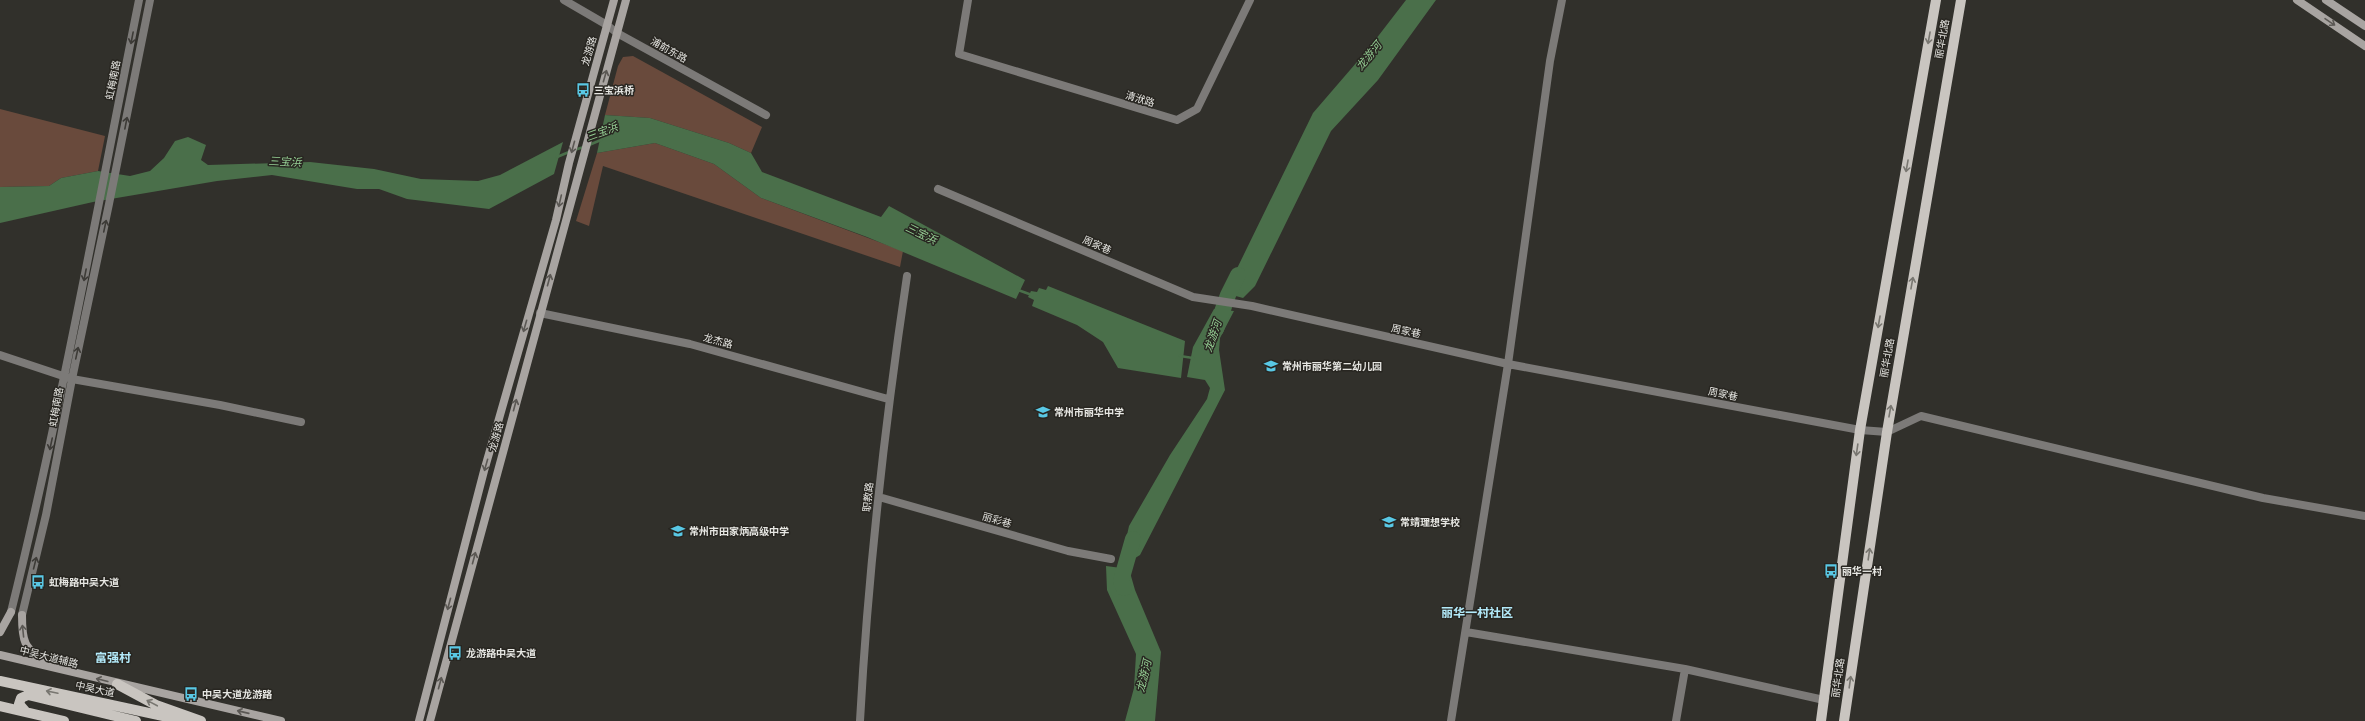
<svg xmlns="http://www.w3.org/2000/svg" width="2365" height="721" viewBox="0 0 2365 721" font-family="Figtree,'Noto Sans SC',sans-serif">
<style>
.green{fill:#694a3c}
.water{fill:#4a6f4a}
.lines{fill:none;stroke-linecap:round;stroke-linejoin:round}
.stream{stroke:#4a6f4a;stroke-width:2.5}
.river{stroke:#4a6f4a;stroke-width:16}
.minor{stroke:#7c7a78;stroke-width:8}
.tertiary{stroke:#7c7a78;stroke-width:8}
.secondary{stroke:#a8a4a1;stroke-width:8}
.primary{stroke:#c9c5c0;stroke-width:10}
.oneway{stroke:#5b5854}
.oneway2{stroke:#3d3b37}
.oneway3{stroke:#787670}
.labels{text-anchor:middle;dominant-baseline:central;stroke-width:3;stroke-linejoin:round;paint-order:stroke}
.street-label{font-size:10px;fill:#e6e6e2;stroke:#282621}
.poi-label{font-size:10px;font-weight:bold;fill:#e6e6e2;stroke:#282621;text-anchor:start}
.water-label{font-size:11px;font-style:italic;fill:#96d095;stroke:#282621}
.quarter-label{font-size:12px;font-weight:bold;fill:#b3eafa;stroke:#282621}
</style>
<rect width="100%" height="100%" fill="#31302b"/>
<path class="green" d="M 633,56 L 762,127 L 751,153 L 729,143 L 650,118 L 605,115 L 618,66 L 623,57 Z
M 0,109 L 105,136 L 98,171 L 61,178 L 49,186 L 0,187 Z
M 655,143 L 714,164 L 761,198 L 903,251 L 900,267 L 603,166 L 589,226 L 576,221 L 597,153 Z"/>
<path class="water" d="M 1406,0 L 1436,0 L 1378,80 L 1331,131 L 1255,286 L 1243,298 L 1225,293 L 1313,113 L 1369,48 Z
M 605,115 L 650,118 L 729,143 L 751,153 L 762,172 L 881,217 L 889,206 L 1025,280 L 1016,299 L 867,237 L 761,198 L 714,164 L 655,143 L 597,153 Z
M 188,137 L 206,145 L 201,160 L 208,165 L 310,162 L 374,169 L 421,179 L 478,181 L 500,175 L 563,142 L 554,174 L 489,209 L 407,199 L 379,189 L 357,189 L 272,175 L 217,181 L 93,202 L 0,223 L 0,187 L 49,186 L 61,178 L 98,171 L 130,176 L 150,171 L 164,158 L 175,141 Z
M 1048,286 L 1185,341 L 1181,378 L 1118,368 L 1103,342 L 1077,325 L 1032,306 L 1034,300 L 1028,297 L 1031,291 L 1037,292 L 1039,288 L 1046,290 Z
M 1214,309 L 1234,311 L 1220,338 L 1219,350 L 1225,390 L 1140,555 L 1132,560 L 1122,558 L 1129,526 L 1170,455 L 1207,399 L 1210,388 L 1205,380 L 1187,377 L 1193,347 Z
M 1106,566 L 1129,569 L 1135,590 L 1161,652 L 1155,721 L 1125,721 L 1134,688 L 1136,654 L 1107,590 Z"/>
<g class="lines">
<path class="stream" d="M 589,145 L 601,140
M 574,150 L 584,147
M 557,157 L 569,152
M 1018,290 L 1032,295
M 1180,356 L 1193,358"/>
<path class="river" d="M 1216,329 L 1228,295 L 1238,275
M 1124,588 L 1121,581 L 1133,539"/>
<path class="minor" d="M 564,0 L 607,25 L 617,33 L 766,115
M 968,0 L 959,54 L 1177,120 L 1197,109 L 1250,0
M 938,189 L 1193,297 L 1252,306 L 1508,364 L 1860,430 L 1887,432 L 1921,416 L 2263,498 L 2365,516
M 540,313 L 690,344 L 888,399
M 0,355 L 72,379 L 220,405 L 301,422
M 879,497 L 1068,551 L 1111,559
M 1466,632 L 1685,669 L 1824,700
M 860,721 C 868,572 885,423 907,276
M 1451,721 L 1508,364 L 1550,61 L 1562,0
M 1676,721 L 1685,669"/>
<path class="tertiary" d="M 11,612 C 61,410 98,204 139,0
M 22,615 L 46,515 L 72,379 L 109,204 L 150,0"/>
<path class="secondary" d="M 2297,0 L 2365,46
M 2326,0 L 2365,26
M 22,615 C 22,643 24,646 45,664
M 0,632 L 11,612
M 0,655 L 281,721
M 419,721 L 484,471 L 556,220 L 569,163 L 614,0
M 430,721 L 626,0"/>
<path class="primary" d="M 0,681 L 186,721
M 117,684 L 156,705 L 201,721
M 0,706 L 64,721
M 26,712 L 19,704 L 21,698 L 28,695 L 136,721
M 1821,721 L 1860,430 L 1936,0
M 1844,721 L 1887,432 L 1961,0"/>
</g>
<defs><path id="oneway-shaft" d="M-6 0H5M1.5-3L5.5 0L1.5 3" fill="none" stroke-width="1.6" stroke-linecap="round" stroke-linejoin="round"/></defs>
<g class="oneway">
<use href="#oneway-shaft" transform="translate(2330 22) rotate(34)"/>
<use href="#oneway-shaft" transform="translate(605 76) rotate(-74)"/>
<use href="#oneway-shaft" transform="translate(573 147) rotate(105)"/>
<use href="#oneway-shaft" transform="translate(560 201) rotate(103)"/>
<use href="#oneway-shaft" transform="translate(549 280) rotate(-75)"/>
<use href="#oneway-shaft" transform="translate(525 326) rotate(106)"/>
<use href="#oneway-shaft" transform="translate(515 405) rotate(-75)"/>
<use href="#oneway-shaft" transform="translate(486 465) rotate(106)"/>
<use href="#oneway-shaft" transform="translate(474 558) rotate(-75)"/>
<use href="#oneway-shaft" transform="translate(449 604) rotate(105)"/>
<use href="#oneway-shaft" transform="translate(23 631) rotate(-96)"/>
<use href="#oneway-shaft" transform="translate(102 680) rotate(-166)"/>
<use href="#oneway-shaft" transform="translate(440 683) rotate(-75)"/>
<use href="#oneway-shaft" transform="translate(243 712) rotate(-167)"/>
</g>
<g class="oneway2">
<use href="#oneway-shaft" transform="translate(132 38) rotate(101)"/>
<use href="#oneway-shaft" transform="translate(126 123) rotate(-79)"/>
<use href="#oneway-shaft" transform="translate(105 226) rotate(-78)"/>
<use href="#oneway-shaft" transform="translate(85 275) rotate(101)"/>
<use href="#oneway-shaft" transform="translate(77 353) rotate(-78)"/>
<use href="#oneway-shaft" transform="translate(51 444) rotate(102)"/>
<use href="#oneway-shaft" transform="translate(35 563) rotate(-76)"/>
</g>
<g class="oneway3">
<use href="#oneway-shaft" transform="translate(1929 38) rotate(100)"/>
<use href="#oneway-shaft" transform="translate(1907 166) rotate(100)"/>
<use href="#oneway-shaft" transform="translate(1912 283) rotate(-80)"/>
<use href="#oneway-shaft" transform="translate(1879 322) rotate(100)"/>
<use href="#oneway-shaft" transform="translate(1890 411) rotate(-80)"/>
<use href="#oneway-shaft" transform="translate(1857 450) rotate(98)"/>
<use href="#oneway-shaft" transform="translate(1869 554) rotate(-82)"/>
<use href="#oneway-shaft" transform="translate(1850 682) rotate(-82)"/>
<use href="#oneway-shaft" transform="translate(52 692) rotate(-168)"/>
<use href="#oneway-shaft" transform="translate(152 703) rotate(-152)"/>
</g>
<defs>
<symbol id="bus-bare" viewBox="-9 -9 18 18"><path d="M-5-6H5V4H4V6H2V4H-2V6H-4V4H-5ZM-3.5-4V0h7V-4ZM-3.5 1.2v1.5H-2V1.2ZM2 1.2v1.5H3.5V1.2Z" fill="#59c8e5" stroke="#282621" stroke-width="2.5" paint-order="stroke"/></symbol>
<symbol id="school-bare" viewBox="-9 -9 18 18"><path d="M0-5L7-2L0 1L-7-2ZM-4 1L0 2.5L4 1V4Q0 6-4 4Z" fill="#59c8e5" stroke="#282621" stroke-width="2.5" paint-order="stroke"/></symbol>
</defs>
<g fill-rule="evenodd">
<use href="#bus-bare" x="573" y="80" width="20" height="20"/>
<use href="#school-bare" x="1261" y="356" width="20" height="20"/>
<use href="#school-bare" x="1033" y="402" width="20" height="20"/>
<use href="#school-bare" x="1379" y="512" width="20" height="20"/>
<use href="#school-bare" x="668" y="521" width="20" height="20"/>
<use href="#bus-bare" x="1821" y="561" width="20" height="20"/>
<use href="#bus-bare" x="28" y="572" width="20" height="20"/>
<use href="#bus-bare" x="445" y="643" width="20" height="20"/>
<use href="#bus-bare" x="181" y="684" width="20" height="20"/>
</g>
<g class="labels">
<g class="street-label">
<text transform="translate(1942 39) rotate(-80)">丽华北路</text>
<text transform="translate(669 50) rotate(29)">浦前东路</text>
<text transform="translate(589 51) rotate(-74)">龙游路</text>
<text transform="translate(113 80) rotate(-79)">虹梅南路</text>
<text transform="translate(1140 99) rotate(17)">清洑路</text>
<text transform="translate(1097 245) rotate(23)">周家巷</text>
<text transform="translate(1406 331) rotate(12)">周家巷</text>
<text transform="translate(718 341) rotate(15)">龙杰路</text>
<text transform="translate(1887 358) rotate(-80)">丽华北路</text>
<text transform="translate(1723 394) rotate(11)">周家巷</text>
<text transform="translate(56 407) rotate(-80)">虹梅南路</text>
<text transform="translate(496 437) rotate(-75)">龙游路</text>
<text transform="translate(868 497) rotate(-84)">职教路</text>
<text transform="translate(997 520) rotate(16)">丽彩巷</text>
<text transform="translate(49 657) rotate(14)">中吴大道辅路</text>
<text transform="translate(1838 678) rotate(-82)">丽华北路</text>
<text transform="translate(95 689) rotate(12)">中吴大道</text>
</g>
<g class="poi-label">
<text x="594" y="90">三宝浜桥</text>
<text x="1282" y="366">常州市丽华第二幼儿园</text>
<text x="1054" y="412">常州市丽华中学</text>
<text x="1400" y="522">常靖理想学校</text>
<text x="689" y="531">常州市田家炳高级中学</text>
<text x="1842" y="571">丽华一村</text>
<text x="49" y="582">虹梅路中吴大道</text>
<text x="466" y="653">龙游路中吴大道</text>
<text x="202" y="694">中吴大道龙游路</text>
</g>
<g class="water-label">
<text transform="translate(1369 56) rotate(-51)">龙游河</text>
<text transform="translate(602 132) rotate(-20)">三宝浜</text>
<text transform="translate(285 162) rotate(3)">三宝浜</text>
<text transform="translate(921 234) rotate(26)">三宝浜</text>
<text transform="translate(1213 336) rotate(-71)">龙游河</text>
<text transform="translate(1144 676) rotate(-77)">龙游河</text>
</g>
<g class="quarter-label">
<text x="1477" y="613">丽华一村社区</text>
<text x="113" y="658">富强村</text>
</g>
</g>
</svg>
